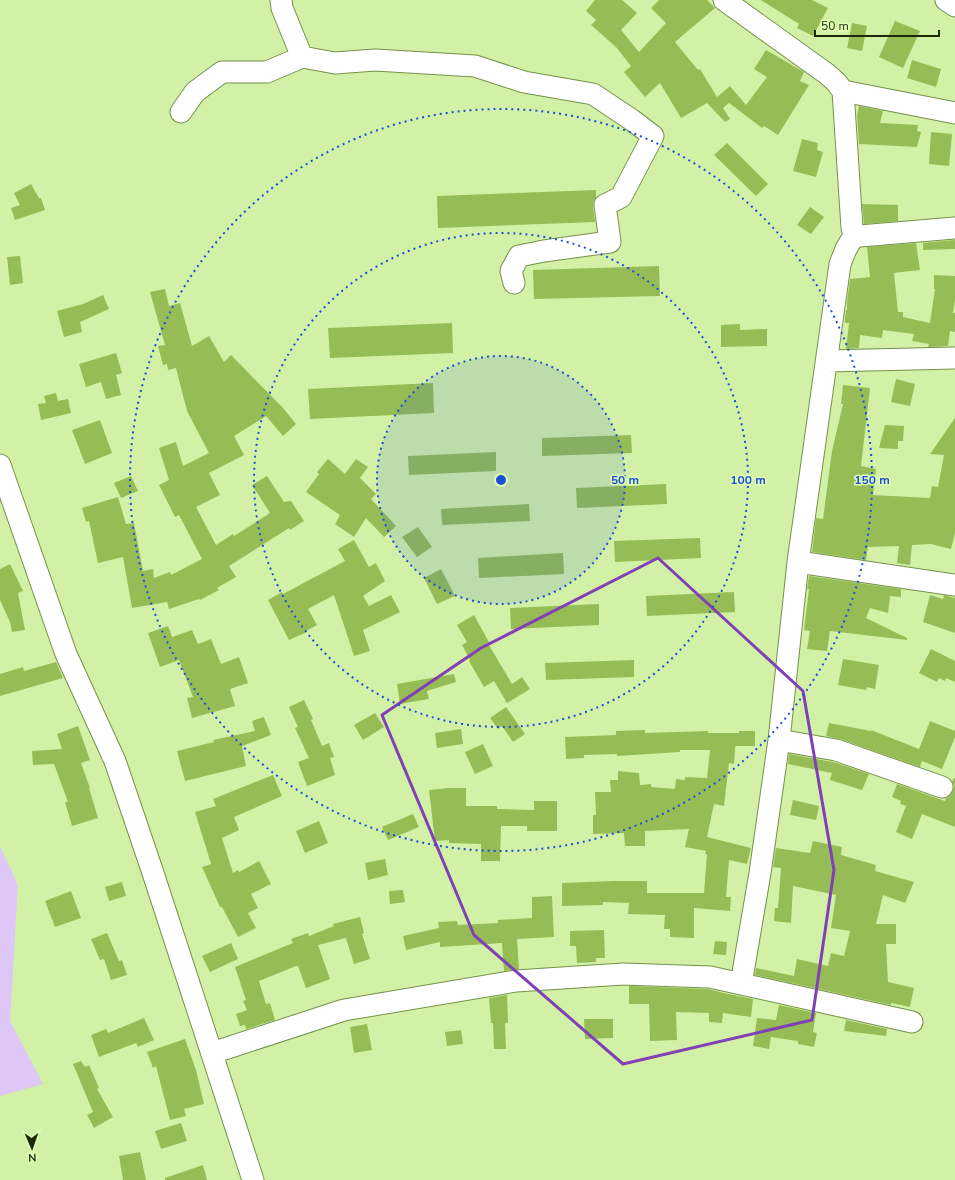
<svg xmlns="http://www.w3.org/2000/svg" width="955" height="1180" viewBox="0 0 955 1180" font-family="'Nunito Sans',sans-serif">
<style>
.grass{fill:#dec7f7}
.building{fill:#96bd55}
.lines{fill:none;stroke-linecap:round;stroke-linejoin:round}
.minor-casing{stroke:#75914a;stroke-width:23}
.minor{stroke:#fff;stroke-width:21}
.marked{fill:none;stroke:#8140b5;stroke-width:3;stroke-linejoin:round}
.ring{fill:none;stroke:#1d4ed8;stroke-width:2;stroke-dasharray:2 4}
.centre{fill:#1d4ed8;stroke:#dfffb3;stroke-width:2}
.ring-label{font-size:12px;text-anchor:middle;font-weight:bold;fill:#1d4ed8;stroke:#dfffb3;stroke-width:3;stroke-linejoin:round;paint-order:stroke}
</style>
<rect width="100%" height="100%" fill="#d2f1a6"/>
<path class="grass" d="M 0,846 L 18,885 L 10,1021 L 43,1084 L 0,1096 Z"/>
<path class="building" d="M 595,0 L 622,0 L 637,13 L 621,30 L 639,52 L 666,23 L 651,8 L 659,0 L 707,0 L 715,8 L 675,42 L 698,70 L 700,69 L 717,97 L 730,86 L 746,105 L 767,77 L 754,69 L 766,50 L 804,72 L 800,81 L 809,85 L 778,135 L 764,126 L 762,128 L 729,103 L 723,108 L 730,119 L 725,122 L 707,103 L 681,118 L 660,83 L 645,97 L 624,72 L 631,66 L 616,47 L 591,25 L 596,20 L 586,11 Z
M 761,0 L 812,0 L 828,8 L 813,36 L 797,28 L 799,24 Z
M 895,21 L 920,31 L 903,68 L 879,57 Z
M 852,23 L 867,26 L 862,51 L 847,48 Z
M 912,60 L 941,69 L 936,87 L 907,78 Z
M 859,106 L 883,111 L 880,123 L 918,125 L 917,131 L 921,132 L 917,147 L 859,144 L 857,116 Z
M 931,132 L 952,134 L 949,166 L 929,164 Z
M 802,139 L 818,143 L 817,150 L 823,152 L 816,177 L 793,171 Z
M 727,143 L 768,184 L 756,196 L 714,155 Z
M 31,184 L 39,198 L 41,198 L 45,210 L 15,220 L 11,208 L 20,205 L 14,193 Z
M 596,190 L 596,198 L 594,200 L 593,207 L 595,222 L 438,228 L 437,196 Z
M 862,204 L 898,205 L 898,221 L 864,224 Z
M 810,207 L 824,217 L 811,234 L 797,225 Z
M 955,240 L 955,249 L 923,250 L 923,243 Z
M 916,243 L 920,270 L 894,273 L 898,312 L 903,312 L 903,317 L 930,323 L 935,289 L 934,289 L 934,275 L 955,276 L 955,300 L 953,313 L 955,313 L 955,332 L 950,331 L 948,346 L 928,347 L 929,344 L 912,341 L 914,334 L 883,330 L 882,338 L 860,335 L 859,348 L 846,349 L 849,323 L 845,323 L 845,317 L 846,310 L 847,310 L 847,302 L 850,279 L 870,277 L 867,247 Z
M 20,256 L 23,283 L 10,285 L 7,257 Z
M 659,266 L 660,296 L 534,299 L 533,270 Z
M 165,289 L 169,306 L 180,303 L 192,346 L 209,336 L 224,362 L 231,355 L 283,408 L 296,424 L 283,436 L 266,416 L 234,436 L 244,455 L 209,473 L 220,495 L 196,507 L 216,545 L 233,534 L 234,536 L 270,513 L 252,485 L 267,476 L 284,502 L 291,501 L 304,521 L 290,530 L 289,528 L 229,566 L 236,577 L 217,588 L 219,590 L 200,600 L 199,599 L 169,609 L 167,602 L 132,608 L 123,557 L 98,563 L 89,521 L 86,522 L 82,508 L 118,497 L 126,524 L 134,523 L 143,571 L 153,569 L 154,578 L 170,572 L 171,575 L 202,559 L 179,515 L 175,517 L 159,485 L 169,480 L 159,448 L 176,442 L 183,466 L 209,453 L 187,411 L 176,368 L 168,370 L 167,364 L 163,365 L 158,346 L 165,345 L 150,292 Z
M 103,295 L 109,309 L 80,322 L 82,332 L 64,337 L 57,311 L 83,304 Z
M 452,323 L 453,353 L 330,358 L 328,328 Z
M 740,324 L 740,330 L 767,329 L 767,346 L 721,347 L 721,325 Z
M 116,353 L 122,373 L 116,375 L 121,395 L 106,399 L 101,382 L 86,387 L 79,364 Z
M 896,379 L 915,384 L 910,406 L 891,402 Z
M 433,383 L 434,413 L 310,419 L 308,389 Z
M 843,385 L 870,388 L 861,466 L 876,469 L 873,495 L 930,498 L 932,486 L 938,487 L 944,455 L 930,454 L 955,418 L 955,533 L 951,549 L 931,544 L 912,545 L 910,565 L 897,563 L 899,546 L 868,547 L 866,560 L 812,552 L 816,518 L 823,519 L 832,451 L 843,404 L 841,404 Z
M 56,393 L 58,401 L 68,399 L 71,413 L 41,420 L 38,404 L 46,403 L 44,396 Z
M 100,420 L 112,453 L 85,464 L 72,430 Z
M 885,425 L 904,426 L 903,441 L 898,441 L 898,449 L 879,448 Z
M 631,435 L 632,453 L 542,456 L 542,438 Z
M 496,452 L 496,471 L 409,475 L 408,456 Z
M 328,459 L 345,474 L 356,459 L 368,467 L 360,478 L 376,494 L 371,499 L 396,526 L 384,537 L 366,518 L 354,537 L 335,524 L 340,515 L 306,492 L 319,474 L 317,472 Z
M 131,476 L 138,491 L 121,498 L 114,483 Z
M 666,484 L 667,504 L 577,508 L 576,488 Z
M 529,504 L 530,521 L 442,525 L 441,509 Z
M 418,527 L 432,547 L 417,557 L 402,537 Z
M 700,538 L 701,558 L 615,562 L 614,541 Z
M 354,540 L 369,567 L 376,563 L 385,581 L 363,596 L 369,606 L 391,595 L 400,612 L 363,630 L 370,651 L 354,656 L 334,595 L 308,609 L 317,625 L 306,631 L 307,632 L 289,640 L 268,600 L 282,592 L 283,594 L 345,561 L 338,549 Z
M 563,553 L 564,574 L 479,578 L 478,558 Z
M 10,564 L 23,591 L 18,593 L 25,630 L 12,632 L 10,622 L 0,600 L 0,569 Z
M 441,569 L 455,596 L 437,604 L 424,578 Z
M 809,576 L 901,589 L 901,597 L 890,596 L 888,613 L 870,608 L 866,618 L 907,638 L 907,640 L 830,631 L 827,651 L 807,649 L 810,631 L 804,630 L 809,589 L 807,589 Z
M 734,592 L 735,612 L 647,616 L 646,596 Z
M 930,595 L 943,599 L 944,595 L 955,598 L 955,633 L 923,622 Z
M 599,604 L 599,625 L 511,629 L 510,608 Z
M 474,615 L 490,644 L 489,645 L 512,684 L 522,677 L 530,689 L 507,703 L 494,681 L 484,687 L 469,661 L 470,660 L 462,645 L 467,642 L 457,625 Z
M 168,626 L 172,637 L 192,630 L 198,644 L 211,639 L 221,664 L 239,657 L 248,683 L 230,689 L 235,706 L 192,718 L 187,698 L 193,697 L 179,660 L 160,667 L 148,633 Z
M 931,649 L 955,661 L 955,682 L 946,678 L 945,681 L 939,678 L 937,682 L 919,673 Z
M 843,659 L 879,665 L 875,689 L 867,687 L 866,690 L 838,685 Z
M 634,660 L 634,677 L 546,680 L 545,663 Z
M 56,662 L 63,678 L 0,696 L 0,674 L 23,667 L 24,671 Z
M 454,674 L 456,682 L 427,691 L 429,699 L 400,704 L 397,684 Z
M 304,700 L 313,719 L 311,720 L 322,746 L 329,743 L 334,757 L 330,758 L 335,775 L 307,786 L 298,762 L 309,758 L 295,728 L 298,727 L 289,707 Z
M 506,707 L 525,734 L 513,742 L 502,726 L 498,729 L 490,718 Z
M 375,713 L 384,727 L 363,740 L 354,725 Z
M 264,717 L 271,735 L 242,746 L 246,766 L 185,781 L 177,751 L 214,742 L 213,740 L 255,731 L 252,721 Z
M 930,721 L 955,731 L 955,737 L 942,769 L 922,761 L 920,767 L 840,739 L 826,736 L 829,723 L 871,731 L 871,730 L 919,749 Z
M 78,726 L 90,760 L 81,763 L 90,788 L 89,788 L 98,818 L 72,826 L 65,802 L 68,802 L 54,764 L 33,765 L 32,751 L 62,749 L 57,734 Z
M 461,729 L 463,744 L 437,748 L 435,733 Z
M 645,730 L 645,733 L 708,731 L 708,733 L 739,733 L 739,731 L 755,731 L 755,746 L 736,746 L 735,748 L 734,764 L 729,763 L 724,806 L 714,804 L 707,837 L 751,848 L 747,864 L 729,860 L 726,897 L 731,897 L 730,911 L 694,908 L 694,938 L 670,937 L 670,929 L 664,929 L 665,915 L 628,914 L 629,903 L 603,902 L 603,905 L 562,906 L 562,883 L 615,881 L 647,881 L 647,893 L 704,893 L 707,854 L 705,854 L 706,851 L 685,847 L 689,829 L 645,831 L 645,846 L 625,846 L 624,833 L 593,834 L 593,815 L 596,815 L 595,792 L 611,792 L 610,780 L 618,780 L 618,771 L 639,773 L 640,785 L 651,784 L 651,787 L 675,789 L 676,779 L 685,780 L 685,777 L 707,778 L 710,750 L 680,750 L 680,752 L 617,756 L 617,754 L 584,755 L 584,758 L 566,759 L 565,737 L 616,735 L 616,731 Z
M 483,744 L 493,766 L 475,774 L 465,752 Z
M 789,754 L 833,762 L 869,774 L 862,790 L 830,780 L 832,773 L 788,764 Z
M 273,775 L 282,796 L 234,817 L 239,830 L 222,838 L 233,873 L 238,870 L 239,872 L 259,861 L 271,884 L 251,894 L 258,908 L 248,913 L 256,928 L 238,937 L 222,907 L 220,907 L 202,867 L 211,864 L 195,812 L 216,806 L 213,799 Z
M 954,778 L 955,778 L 955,827 L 922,814 L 912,839 L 896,832 L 906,806 L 900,804 L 901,801 L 892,797 L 897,784 L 945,801 L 946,798 L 950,796 L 953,791 L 954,785 L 952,782 Z
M 449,788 L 466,788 L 466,806 L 497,806 L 497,809 L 534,810 L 534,801 L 557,801 L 557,831 L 527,831 L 527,826 L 501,826 L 500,861 L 481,861 L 481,844 L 449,843 L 449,840 L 435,841 L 429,790 Z
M 793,800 L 819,806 L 816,820 L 790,815 Z
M 413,814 L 419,827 L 388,840 L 382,827 Z
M 319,821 L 328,843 L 305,853 L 296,831 Z
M 813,841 L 842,847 L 841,855 L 876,865 L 875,871 L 914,882 L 905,903 L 883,895 L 876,924 L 896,924 L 896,944 L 886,944 L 888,982 L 914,988 L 910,1007 L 891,1003 L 891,1005 L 755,975 L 756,968 L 794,976 L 797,959 L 828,966 L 831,953 L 844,956 L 850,931 L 831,928 L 836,895 L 793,886 L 791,923 L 774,921 L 775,908 L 778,908 L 781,868 L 773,867 L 776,848 L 810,853 Z
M 385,859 L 388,875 L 368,880 L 365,863 Z
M 122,882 L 126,896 L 109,901 L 105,887 Z
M 403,890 L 405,902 L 390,904 L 389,891 Z
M 71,891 L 81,918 L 55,927 L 45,901 Z
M 552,896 L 554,937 L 517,939 L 519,969 L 504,971 L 502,943 L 440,947 L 440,942 L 406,950 L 403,936 L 439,928 L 438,922 L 457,921 L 458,925 L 498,923 L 498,920 L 532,918 L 532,897 Z
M 360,917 L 364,933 L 362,934 L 370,959 L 354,964 L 346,938 L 318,945 L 330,979 L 306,988 L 298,966 L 296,966 L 259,981 L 266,1004 L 270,1003 L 275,1020 L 246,1029 L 245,1025 L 240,1026 L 236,1014 L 247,1010 L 243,1001 L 246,1000 L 235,967 L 288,945 L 293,943 L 291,939 L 308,933 L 309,936 L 334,926 L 333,924 Z
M 604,930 L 605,958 L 596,958 L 596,962 L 577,963 L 576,946 L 570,946 L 570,931 Z
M 107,933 L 119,961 L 122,960 L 127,975 L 111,980 L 104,959 L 100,960 L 91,939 Z
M 715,941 L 727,942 L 726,955 L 713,954 Z
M 231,943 L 238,959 L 210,972 L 202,956 Z
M 629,986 L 708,989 L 724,993 L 753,999 L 751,1017 L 723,1013 L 722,1023 L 709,1022 L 709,1013 L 676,1012 L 677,1040 L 650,1041 L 649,1004 L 629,1004 Z
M 507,995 L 508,1023 L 505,1023 L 506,1049 L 494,1049 L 493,1023 L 491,1023 L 489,998 Z
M 779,1005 L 816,1013 L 813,1032 L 817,1033 L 814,1047 L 798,1044 L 798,1041 L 771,1037 L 769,1049 L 753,1046 L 757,1018 L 776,1020 Z
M 144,1018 L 154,1040 L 138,1047 L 136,1043 L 99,1057 L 91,1035 L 106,1029 L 108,1033 Z
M 584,1019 L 613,1019 L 613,1038 L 585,1039 Z
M 846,1020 L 887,1029 L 886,1036 L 844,1031 Z
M 367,1024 L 372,1050 L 354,1053 L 350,1027 Z
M 461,1030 L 463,1044 L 447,1046 L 445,1032 Z
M 185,1039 L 196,1070 L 204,1104 L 184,1109 L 186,1116 L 170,1120 L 156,1066 L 153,1068 L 147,1052 Z
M 81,1061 L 85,1067 L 89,1065 L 99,1088 L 97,1089 L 113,1117 L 94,1128 L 87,1115 L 93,1112 L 73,1064 Z
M 181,1123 L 187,1141 L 161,1149 L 155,1131 Z
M 140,1152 L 146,1180 L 123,1180 L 119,1156 Z
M 203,1165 L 207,1180 L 165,1180 L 165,1178 Z"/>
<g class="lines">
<defs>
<path id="minor" d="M 724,0 L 827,74 L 836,82 L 843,91 L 852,228 L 855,234 L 860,236 L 955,228
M 946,0 L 955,6
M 302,57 L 335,63 L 375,60 L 475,66 L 524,82 L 593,94 L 632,120 L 653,136 L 621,197 L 605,205 L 610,242 L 544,251 L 519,256 L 511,271 L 514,283
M 843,91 L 955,113
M 181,112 L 195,92 L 222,72 L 267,72 L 302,57 L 282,8 L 281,0
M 827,361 L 955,358
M 0,465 L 66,654 L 115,761 L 153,873 L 253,1180
M 798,562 L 955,585
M 779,740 L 836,750 L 942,787
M 741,984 L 760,873 L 779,740 L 798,562 L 840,264 L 846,249 L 855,234
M 212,1053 L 344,1010 L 516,981 L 623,974 L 710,977 L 912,1022"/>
</defs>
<use href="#minor" class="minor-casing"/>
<use href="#minor" class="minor"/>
</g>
<path class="marked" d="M 658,558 L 803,691 L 834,870 L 812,1020 L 623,1064 L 474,935 L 382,715 L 481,648 Z"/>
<circle cx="501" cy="480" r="124" fill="#1d4ed8" fill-opacity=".12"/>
<g class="ring">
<circle cx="501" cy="480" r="124"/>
<circle cx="501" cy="480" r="247"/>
<circle cx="501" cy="480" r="371"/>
</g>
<circle cx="501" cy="480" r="6" class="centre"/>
<g class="ring-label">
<text x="625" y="484">50 m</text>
<text x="748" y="484">100 m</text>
<text x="872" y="484">150 m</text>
</g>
<g transform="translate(32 1148) rotate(178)" stroke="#dfffb3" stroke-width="3" paint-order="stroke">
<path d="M0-3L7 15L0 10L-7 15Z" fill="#1d280a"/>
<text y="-6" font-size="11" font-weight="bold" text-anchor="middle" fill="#1d280a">N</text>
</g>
<path d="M815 30v6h124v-6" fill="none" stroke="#1d280a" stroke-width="2"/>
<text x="821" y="30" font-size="12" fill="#1d280a" stroke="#dfffb3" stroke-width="3" paint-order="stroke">50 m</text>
</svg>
